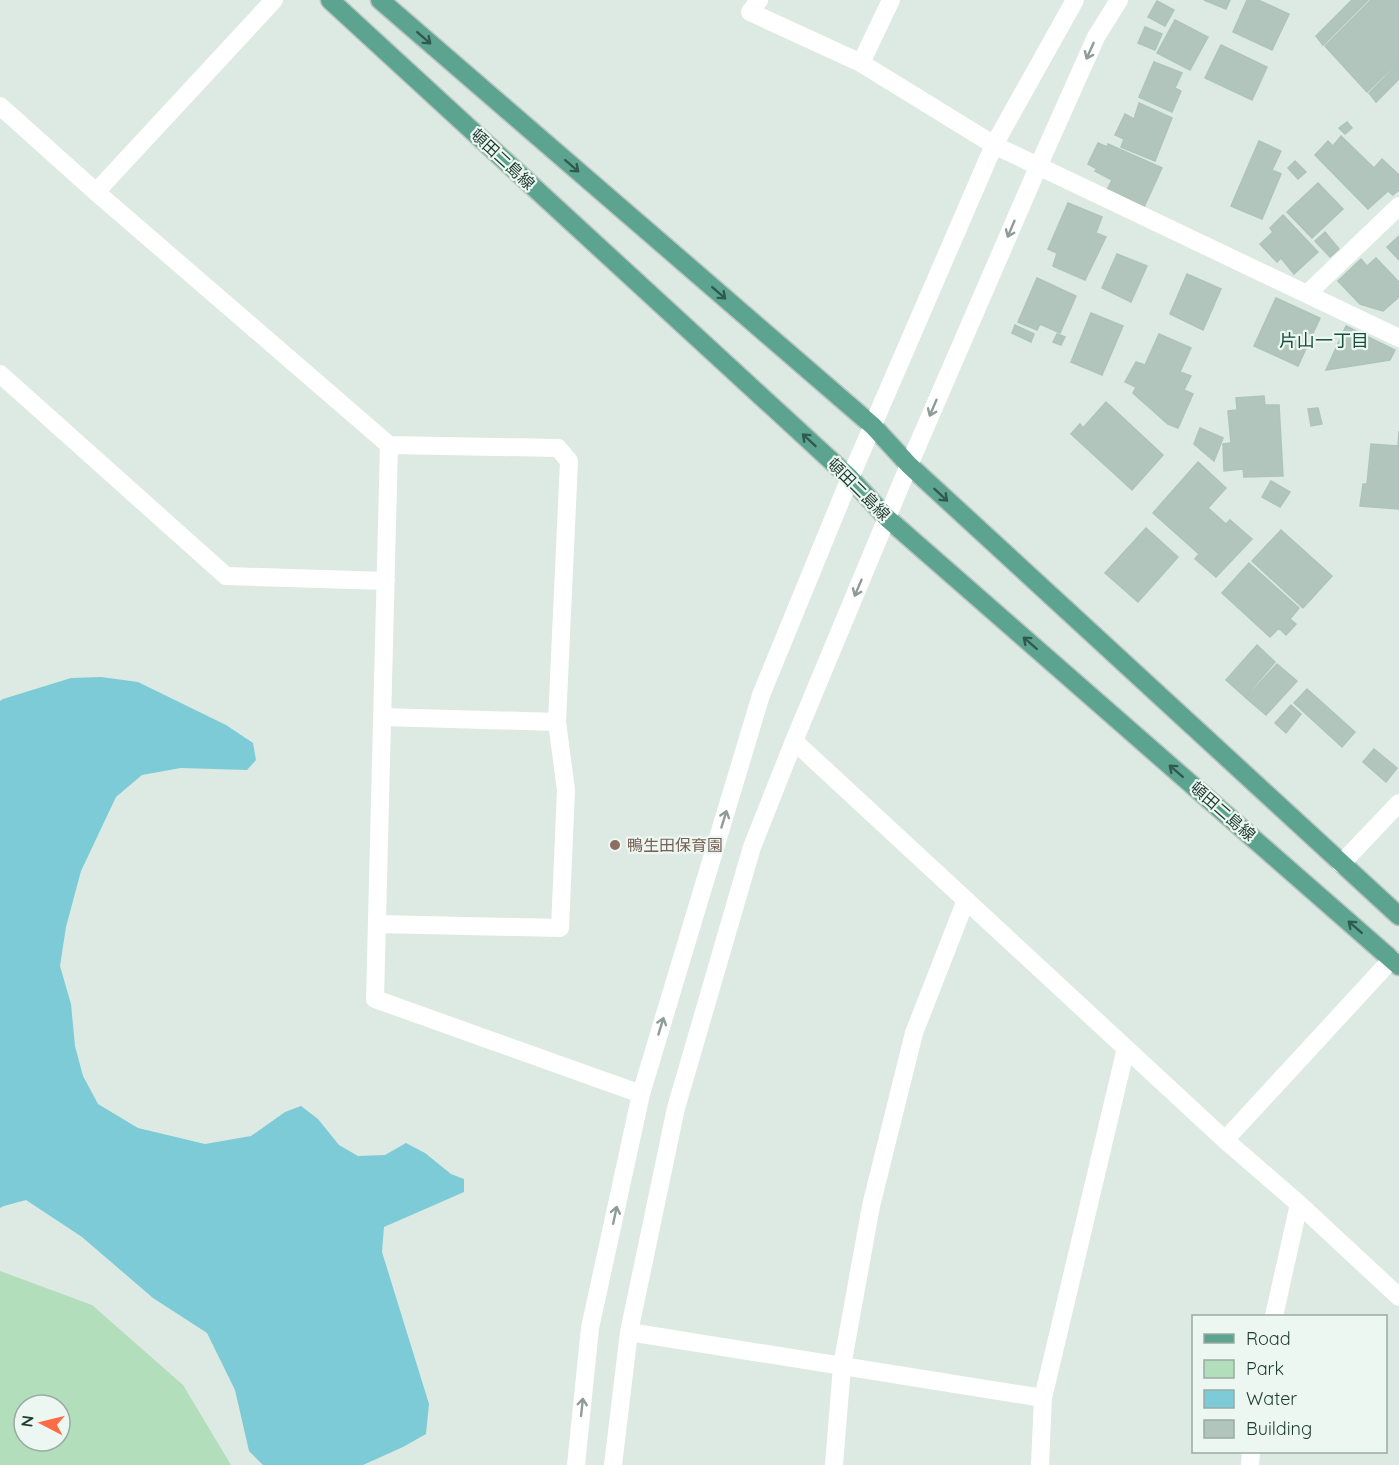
<svg xmlns="http://www.w3.org/2000/svg" width="1399" height="1465" viewBox="0 0 1399 1465" font-family="Quicksand,'Noto Sans JP',sans-serif">
<style>
.green{fill:#b2debc;fill-rule:evenodd}
.water{fill:#7dcbd6}
.building{fill:#b1c5bc;stroke:#aec4ba;stroke-width:1.5}
.lines{fill:none;stroke-linecap:round;stroke-linejoin:round}
.major-casing{stroke:#bbc4c1;stroke-width:21}
.minor{stroke:#fff;stroke-width:18}
.major{stroke:#5ca48f;stroke-width:18}
.oneway{stroke:#305a4d}
.oneway2{stroke:#8e9c98}
.education-dot{fill:#8d6e63;stroke:#ecf7f1;stroke-width:2}
.labels{text-anchor:middle;dominant-baseline:central;stroke-width:4.5;stroke-linejoin:round;paint-order:stroke}
.street-label{font-size:16px;fill:#1d3a31;stroke:#ecf7f1}
.education-label{font-size:16px;fill:#785e54;stroke:#ecf7f1;text-anchor:start}
.neighbourhood-label{font-size:18px;fill:#174d3e;stroke:#ecf7f1}
</style>
<rect width="100%" height="100%" fill="#dceae3"/>
<path class="green" d="M 0,1271 L 92,1305 L 183,1385 L 231,1465 L 0,1465 ZM 24,1405 L 60,1405 L 60,1441 L 24,1441 Z"/>
<path class="water" d="M 101,677 L 138,682 L 226,725 L 253,743 L 256,760 L 247,770 L 181,768 L 142,775 L 116,797 L 81,871 L 66,927 L 60,966 L 71,1004 L 75,1046 L 83,1076 L 98,1104 L 138,1128 L 205,1144 L 251,1136 L 285,1112 L 301,1106 L 318,1119 L 339,1145 L 358,1156 L 385,1155 L 406,1143 L 425,1153 L 451,1174 L 464,1179 L 464,1192 L 384,1227 L 382,1252 L 429,1404 L 426,1434 L 403,1447 L 363,1465 L 263,1465 L 249,1451 L 235,1390 L 207,1333 L 153,1298 L 82,1237 L 26,1200 L 4,1206 L 0,1208 L 0,701 L 3,699 L 71,678 Z"/>
<path class="building" d="M 1204,0 L 1230,0 L 1226,9 Z
M 1247,0 L 1258,0 L 1289,14 L 1272,50 L 1233,32 Z
M 1352,0 L 1368,0 L 1323,45 L 1316,36 Z
M 1371,0 L 1399,0 L 1399,61 L 1367,92 L 1325,46 Z
M 1157,1 L 1174,10 L 1165,26 L 1148,17 Z
M 1175,20 L 1208,37 L 1190,70 L 1157,53 Z
M 1145,27 L 1162,34 L 1155,50 L 1138,43 Z
M 1221,45 L 1267,67 L 1252,100 L 1205,78 Z
M 1154,62 L 1182,73 L 1175,88 L 1181,91 L 1172,112 L 1139,97 Z
M 1399,63 L 1399,79 L 1376,102 L 1369,93 Z
M 1139,103 L 1172,118 L 1155,161 L 1121,147 L 1124,139 L 1115,135 L 1125,114 L 1134,119 Z
M 1347,122 L 1352,128 L 1345,134 L 1339,128 Z
M 1341,136 L 1374,168 L 1382,159 L 1399,175 L 1399,190 L 1393,195 L 1388,191 L 1368,209 L 1315,155 L 1328,141 L 1333,146 Z
M 1259,141 L 1281,151 L 1272,170 L 1281,174 L 1262,219 L 1231,206 Z
M 1098,143 L 1107,147 L 1108,144 L 1162,168 L 1144,207 L 1107,190 L 1112,180 L 1095,171 L 1097,169 L 1088,164 Z
M 1295,161 L 1306,172 L 1298,179 L 1288,168 Z
M 1318,183 L 1343,209 L 1312,238 L 1287,212 Z
M 1068,203 L 1102,217 L 1096,233 L 1106,237 L 1085,280 L 1053,266 L 1057,253 L 1048,249 Z
M 1283,215 L 1318,252 L 1294,274 L 1281,258 L 1277,262 L 1260,244 L 1273,232 L 1270,228 Z
M 1325,232 L 1339,249 L 1330,257 L 1315,241 Z
M 1399,236 L 1399,260 L 1387,247 Z
M 1117,254 L 1147,266 L 1131,302 L 1102,288 Z
M 1376,258 L 1399,282 L 1399,297 L 1383,311 L 1360,304 L 1338,281 L 1361,259 L 1367,266 Z
M 1187,274 L 1221,289 L 1203,330 L 1170,314 Z
M 1037,278 L 1076,296 L 1060,333 L 1040,324 L 1037,330 L 1018,322 Z
M 1276,298 L 1320,318 L 1298,366 L 1254,346 Z
M 1091,313 L 1123,326 L 1102,375 L 1071,362 Z
M 1015,325 L 1034,334 L 1031,342 L 1012,333 Z
M 1346,326 L 1395,350 L 1390,360 L 1326,370 Z
M 1057,334 L 1065,337 L 1061,345 L 1053,342 Z
M 1159,334 L 1191,348 L 1180,372 L 1191,376 L 1184,390 L 1193,394 L 1178,428 L 1168,424 L 1133,393 L 1136,387 L 1125,382 L 1136,362 L 1145,365 Z
M 1264,396 L 1265,405 L 1279,405 L 1283,476 L 1244,477 L 1243,469 L 1224,471 L 1223,444 L 1231,443 L 1228,411 L 1237,410 L 1236,398 Z
M 1106,402 L 1163,455 L 1132,490 L 1071,434 L 1080,424 L 1083,428 Z
M 1318,408 L 1322,424 L 1311,426 L 1308,409 Z
M 1200,428 L 1223,438 L 1214,461 L 1194,444 Z
M 1399,431 L 1399,509 L 1360,506 L 1363,484 L 1367,484 L 1371,444 L 1398,446 Z
M 1198,462 L 1226,488 L 1208,508 L 1226,524 L 1230,520 L 1252,539 L 1216,577 L 1195,559 L 1199,554 L 1153,513 Z
M 1271,481 L 1290,492 L 1280,507 L 1262,497 Z
M 1146,528 L 1178,557 L 1138,602 L 1105,573 Z
M 1281,530 L 1332,576 L 1303,608 L 1252,561 Z
M 1249,563 L 1299,608 L 1290,619 L 1296,624 L 1286,635 L 1279,628 L 1270,637 L 1222,593 Z
M 1257,645 L 1275,662 L 1245,697 L 1226,680 Z
M 1277,664 L 1297,681 L 1266,715 L 1246,698 Z
M 1307,689 L 1355,732 L 1342,747 L 1294,703 Z
M 1291,705 L 1301,714 L 1286,733 L 1275,723 Z
M 1374,749 L 1397,768 L 1386,782 L 1363,762 Z"/>
<g class="lines">
<defs>
<path id="major" d="M 330,0 L 850,478 L 887,518 L 1399,966
M 380,0 L 873,426 L 909,465 L 1399,916"/>
</defs>
<use href="#major" class="major-casing"/>
<path class="minor" d="M 759,0 L 750,12 L 861,63 L 994,145 L 1399,338
M 861,63 L 891,0
M 0,106 L 96,192 L 389,445 L 375,999 L 641,1094
M 96,192 L 274,0
M 1307,294 L 1399,206
M 0,374 L 226,576 L 386,581
M 383,717 L 557,722 L 569,461 L 558,448 L 389,445
M 794,741 L 1225,1140 L 1299,1204 L 1399,1297
M 1341,864 L 1399,803
M 377,924 L 560,928 L 566,790 L 557,722
M 1225,1140 L 1392,959
M 1274,1316 L 1299,1204
M 629,1332 L 1043,1398
M 576,1465 L 590,1328 L 641,1094 L 761,695 L 850,478 L 994,145 L 1075,0
M 613,1465 L 629,1332 L 676,1108 L 752,847 L 794,741 L 909,465 L 1038,167 L 1096,37 L 1119,0
M 834,1465 L 842,1366 L 871,1206 L 914,1033 L 966,900
M 1040,1465 L 1043,1398 L 1126,1048
M 1250,1465 L 1251,1452"/>
<use href="#major" class="major"/>
</g>
<defs><path id="oneway-shaft" d="M-6 0H5M1.5-3L5.5 0L1.5 3" fill="none" stroke-width="1.6" stroke-linecap="round" stroke-linejoin="round" transform="scale(1.5)"/></defs>
<g class="oneway">
<use href="#oneway-shaft" transform="translate(424 38) rotate(41)"/>
<use href="#oneway-shaft" transform="translate(572 166) rotate(41)"/>
<use href="#oneway-shaft" transform="translate(719 293) rotate(41)"/>
<use href="#oneway-shaft" transform="translate(809 440) rotate(-137)"/>
<use href="#oneway-shaft" transform="translate(941 495) rotate(43)"/>
<use href="#oneway-shaft" transform="translate(1030 643) rotate(-139)"/>
<use href="#oneway-shaft" transform="translate(1176 771) rotate(-139)"/>
<use href="#oneway-shaft" transform="translate(1355 927) rotate(-139)"/>
</g>
<g class="oneway2">
<use href="#oneway-shaft" transform="translate(1090 51) rotate(114)"/>
<use href="#oneway-shaft" transform="translate(1011 229) rotate(113)"/>
<use href="#oneway-shaft" transform="translate(933 408) rotate(113)"/>
<use href="#oneway-shaft" transform="translate(858 588) rotate(113)"/>
<use href="#oneway-shaft" transform="translate(724 819) rotate(-73)"/>
<use href="#oneway-shaft" transform="translate(661 1026) rotate(-73)"/>
<use href="#oneway-shaft" transform="translate(615 1215) rotate(-78)"/>
<use href="#oneway-shaft" transform="translate(582 1407) rotate(-84)"/>
</g>
<circle class="education-dot" cx="615" cy="845" r="6"/>
<g class="labels">
<g class="street-label">
<text transform="translate(503 159) rotate(43)">頓田二島線</text>
<text transform="translate(859 489) rotate(45)">頓田二島線</text>
<text transform="translate(1223 811) rotate(41)">頓田二島線</text>
</g>
<g class="education-label">
<text x="627" y="845">鴨生田保育園</text>
</g>
<g class="neighbourhood-label">
<text x="1324" y="340">片山一丁目</text>
</g>
</g>
<rect x="1192" y="1315" width="195" height="138" fill="#ecf7f1" stroke="#99aba4" stroke-width="1.5"/>
<rect x="1204" y="1334" width="30" height="9" fill="#5ca48f" stroke="#99aba4" stroke-width="1.5"/>
<text x="1246" y="1345" font-size="18" fill="#1d3a31">Road</text>
<rect x="1204" y="1360" width="30" height="18" fill="#b2debc" stroke="#99aba4" stroke-width="1.5"/>
<text x="1246" y="1375" font-size="18" fill="#1d3a31">Park</text>
<rect x="1204" y="1390" width="30" height="18" fill="#7dcbd6" stroke="#99aba4" stroke-width="1.5"/>
<text x="1246" y="1405" font-size="18" fill="#1d3a31">Water</text>
<rect x="1204" y="1420" width="30" height="18" fill="#b1c5bc" stroke="#99aba4" stroke-width="1.5"/>
<text x="1246" y="1435" font-size="18" fill="#1d3a31">Building</text>
<g transform="translate(42 1423) rotate(277)"><circle r="28" fill="#ecf7f1" stroke="#99aba4" stroke-width="1.5"/>
<path d="M0-4.5L10 22L0 15L-10 22Z" fill="#ff6b45"/>
<text y="-9" font-size="16" font-weight="bold" text-anchor="middle" fill="#1d3a31">N</text>
</g>
</svg>
